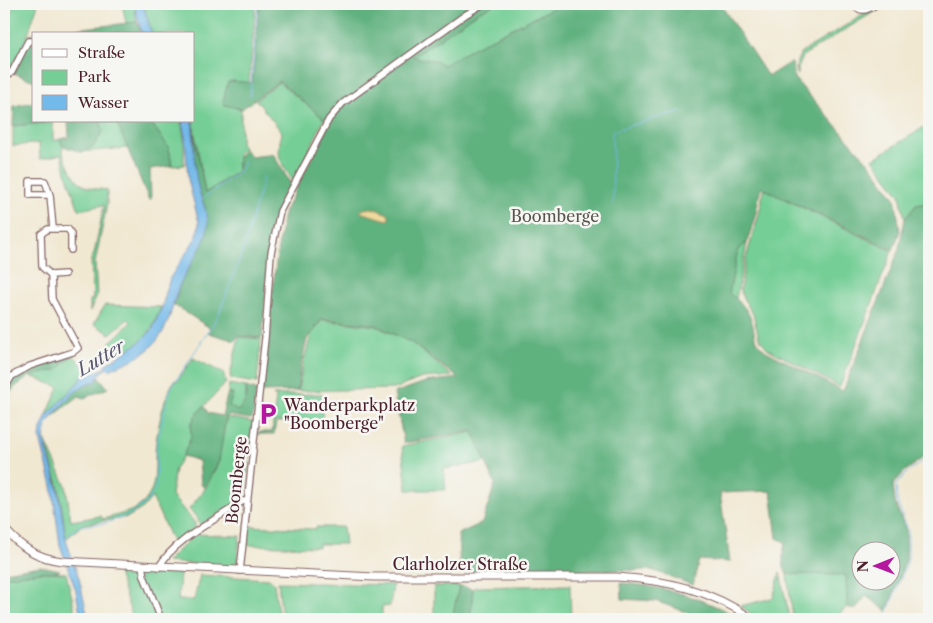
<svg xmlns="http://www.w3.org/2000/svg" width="933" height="623" viewBox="0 0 933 623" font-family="'Libre Caslon Text',serif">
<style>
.green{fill:#74ce95;stroke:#5f7660}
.forest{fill:#5fb17e;stroke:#546854;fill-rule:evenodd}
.sand{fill:#eeda9e;stroke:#9c7c64}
.water{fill:#73b9ea;stroke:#5e6c8a}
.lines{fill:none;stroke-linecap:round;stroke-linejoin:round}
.stream{stroke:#73b9ea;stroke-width:1}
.minor-casing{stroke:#846565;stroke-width:8}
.tertiary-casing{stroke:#846565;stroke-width:9}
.minor{stroke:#fff;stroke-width:5.5}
.tertiary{stroke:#fff;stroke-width:7}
.labels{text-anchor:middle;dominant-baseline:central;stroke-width:5;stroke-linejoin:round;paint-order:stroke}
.park-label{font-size:16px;fill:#57544b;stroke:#f6f6f2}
.poi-label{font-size:16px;fill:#4a1f2b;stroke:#f6f6f2;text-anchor:start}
.street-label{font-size:16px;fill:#4a1f2b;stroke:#f6f6f2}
.water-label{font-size:18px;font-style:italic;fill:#58556e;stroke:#f6f6f2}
</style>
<rect width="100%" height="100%" fill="#f6f6f2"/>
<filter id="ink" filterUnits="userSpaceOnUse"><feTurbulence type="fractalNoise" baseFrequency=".02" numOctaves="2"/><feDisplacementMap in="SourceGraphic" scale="10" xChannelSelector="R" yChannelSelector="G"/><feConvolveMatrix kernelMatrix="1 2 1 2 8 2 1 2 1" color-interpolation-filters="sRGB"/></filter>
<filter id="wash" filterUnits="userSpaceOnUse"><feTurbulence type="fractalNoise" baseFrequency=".0096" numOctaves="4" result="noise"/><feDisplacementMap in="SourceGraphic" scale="20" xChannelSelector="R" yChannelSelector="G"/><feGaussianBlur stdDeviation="1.12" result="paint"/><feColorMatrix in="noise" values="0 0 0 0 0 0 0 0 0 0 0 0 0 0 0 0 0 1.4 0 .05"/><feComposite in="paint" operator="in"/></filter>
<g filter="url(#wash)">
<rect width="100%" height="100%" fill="#f1e8d2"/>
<path class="green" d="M 14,4 L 38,4 L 26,40 L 9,72 L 10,31 L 5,28 Z
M 122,4 L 134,4 L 137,22 L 126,23 Z
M 143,4 L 256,4 L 249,83 L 232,81 L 223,101 L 225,105 L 241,109 L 241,142 L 244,148 L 238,153 L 237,172 L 205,193 L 193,121 L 194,34 L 152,34 Z
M 495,4 L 561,4 L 473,48 L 444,65 L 439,63 L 413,57 L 478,12 Z
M 881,4 L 887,4 L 804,55 L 798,68 L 798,75 C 794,67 797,59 802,52 Z
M 279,82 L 324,119 L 294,182 C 279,160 276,158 282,132 L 256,100 Z
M 100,121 L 116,121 L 128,148 L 81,152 L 94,146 L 103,131 Z
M 150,121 L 181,121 L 184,138 L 184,165 L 172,166 L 169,148 Z
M 53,122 L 53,141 L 60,139 L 63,146 C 61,157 76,183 87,187 C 92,189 101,189 107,190 L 107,204 L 95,263 L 97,296 L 90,311 L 90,300 L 93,299 L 91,259 L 94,254 L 104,205 L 79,210 L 67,176 L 62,154 L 40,159 L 39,143 L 13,146 L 13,126 Z
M 929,124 L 929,203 L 916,205 L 905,219 L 900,195 L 873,159 Z
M 764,189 L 892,251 L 840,387 L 768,349 L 759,338 L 753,314 L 743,298 L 740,290 L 746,258 L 759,214 Z
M 747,243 L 736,299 L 729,294 L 738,249 Z
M 105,305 L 161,307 C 152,331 149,336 128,351 L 120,345 L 117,349 L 109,343 L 131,322 L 128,319 L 110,334 L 94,324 Z
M 322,320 L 376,326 L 412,343 L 452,376 L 422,378 L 394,389 L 298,391 L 303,363 L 311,335 Z
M 239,337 L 261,339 L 257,383 L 231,379 L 230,375 Z
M 73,355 L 89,372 L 84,376 L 46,417 L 59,387 L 30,376 L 57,370 Z
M 193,358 L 223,373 L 226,383 L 196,415 L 191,424 L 191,437 L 183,456 L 175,469 L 171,495 L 195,523 L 195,527 L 174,546 L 152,497 L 143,508 L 128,517 L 83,524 L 66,539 L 59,488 L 45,440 L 66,486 L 71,521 L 101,516 L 103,519 C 116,515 132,513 142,504 C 160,488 153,462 156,442 C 159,423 164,395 175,380 L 177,381 Z
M 229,384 L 246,387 L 246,400 L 238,411 L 229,406 L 233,394 L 228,392 Z
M 323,394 L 322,420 L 276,422 L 274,434 L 257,434 L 259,432 L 272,432 L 276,397 L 273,395 Z
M 227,417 L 253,422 L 245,492 L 243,500 L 200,525 L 198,519 L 189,509 L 205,489 L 219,462 L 221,442 Z
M 473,432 L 486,462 L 444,469 L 446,490 L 407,490 L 402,446 Z
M 248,526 L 316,529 L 316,527 L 343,527 L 345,544 L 318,544 L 318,547 L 247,545 Z
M 195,534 L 240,536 L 237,563 L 232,566 L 166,562 Z
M 117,570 L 180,573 L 178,600 L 194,600 L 200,575 L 269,579 L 274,583 L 279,619 L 133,619 Z
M 40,572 L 66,573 L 74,606 L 74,619 L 4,619 L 4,577 Z
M 780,573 L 789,614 L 789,619 L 759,619 L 740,606 L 773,598 Z
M 787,574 L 846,575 L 847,607 L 834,619 L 793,619 Z
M 278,582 L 393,585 L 390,606 L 382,607 L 382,619 L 282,619 Z
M 570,585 L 571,619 L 470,619 L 473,589 L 475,587 Z
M 434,586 L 459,586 L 452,619 L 434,619 Z"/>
<path class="forest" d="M 259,4 L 495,4 L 478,12 L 413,57 L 433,60 L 444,65 L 473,48 L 561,4 L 723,4 L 723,8 L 767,75 L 770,75 L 789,63 L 792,63 L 794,78 L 870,164 L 895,198 L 900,231 L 893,250 L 761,187 L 756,212 L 747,243 L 738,249 L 729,293 C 738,300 746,307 750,317 C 757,333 750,337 766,351 L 843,391 L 898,252 L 905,219 L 916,205 L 929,203 L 929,453 L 903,473 L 893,485 L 895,503 L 906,530 L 906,560 L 887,611 L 866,596 L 855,610 L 847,607 L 846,575 L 787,574 C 781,564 783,553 785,542 L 777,538 L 771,491 L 720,493 L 730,562 L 699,560 L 693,585 L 652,570 L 460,572 L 458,534 L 482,523 L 495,484 L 473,431 L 404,443 L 394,393 L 425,382 L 458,378 L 412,343 L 376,325 L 322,319 L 307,339 L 301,364 L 297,391 L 261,392 L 277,254 L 284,213 L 329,123 L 279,81 L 242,109 L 225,105 L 223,101 L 228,82 L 232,81 L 252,83 ZM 860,550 L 890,550 L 890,580 L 860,580 Z
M 137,22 L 141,32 L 34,34 L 34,38 L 29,38 L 30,34 Z
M 34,43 L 34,81 L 14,73 L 28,44 Z
M 34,102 L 34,121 L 53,122 L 13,126 L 14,106 Z
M 68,121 L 100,121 L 103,131 L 94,146 L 81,152 L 63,146 L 60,139 L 69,137 Z
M 116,121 L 150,121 L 169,148 L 172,166 L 150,169 L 151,199 L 149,200 Z
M 192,121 L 205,193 L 238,172 L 239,155 L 245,149 L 251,157 L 273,154 L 292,186 L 278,211 L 269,254 L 262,338 L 238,336 L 235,341 L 209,333 L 210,328 L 174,305 L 180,284 L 204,241 L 205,208 L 198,187 L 194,164 L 194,140 Z
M 73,355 L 57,370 L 30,376 L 15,387 L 4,401 C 4,372 52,362 73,355 Z
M 99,377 L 108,388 L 84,398 L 79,396 L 51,418 C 61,407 80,381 96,382 Z
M 246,387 L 256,390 L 253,417 L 251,419 L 228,415 L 226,417 L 219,461 L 204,488 L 201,484 L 199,461 L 183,456 L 191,437 L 191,424 L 196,415 L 204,406 L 208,413 L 222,416 L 228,392 L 233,394 L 229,406 L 238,411 L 246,400 Z
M 40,566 L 60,570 L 57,572 L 40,572 L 4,577 L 4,572 Z
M 621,583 C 665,586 703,598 742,619 L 700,619 L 678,609 L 655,601 L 622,599 Z
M 459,586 L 473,589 L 470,619 L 452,619 Z"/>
<path class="sand" d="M 372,208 L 388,214 L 389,217 L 388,220 C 384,219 363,213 360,212 L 364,209 Z"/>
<path class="water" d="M 134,4 L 143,4 L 152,34 L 142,34 Z
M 182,121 L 192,121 C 195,143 193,164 198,186 C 200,198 207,209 208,222 C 208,246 188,264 180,284 C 170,308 172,325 152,346 C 141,358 124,363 109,370 L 107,368 L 99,375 L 96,382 C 80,381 61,407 51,418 L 47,424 L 44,440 L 58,488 L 66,540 L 79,578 L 87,614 L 87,619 L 81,619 L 76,591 L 60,545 L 52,486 L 40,438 L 41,429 L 46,417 L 84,376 C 93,370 98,373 106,367 L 104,365 L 140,342 L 152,330 L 162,307 L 170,278 L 197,236 L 199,223 L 188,179 L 185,137 Z"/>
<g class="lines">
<path class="stream" d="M 250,96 L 258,4
M 201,200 L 240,171 L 245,159
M 613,203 L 612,131 L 681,111
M 65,538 L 79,526 L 106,523 L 128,515 L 143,505 L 152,495 L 156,486 L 157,443 L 170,390 L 218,316 L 242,253 L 264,176
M 885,619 L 908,560 L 908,530 L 897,502 L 896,485 L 904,475 L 929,456"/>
</g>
</g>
<g filter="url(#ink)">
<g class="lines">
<defs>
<path id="minor" d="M 853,4 C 861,14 868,10 877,4
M 4,78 L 12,72 L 28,41 L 34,41
M 50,195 L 45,181 L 30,181 L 30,195 L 50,195 L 53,228
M 51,275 L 65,274
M 4,390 L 12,376 L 30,366 L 73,352 L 78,348 L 52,299 L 51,275 L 42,267 L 41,234 L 48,229 L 68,229 L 71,234 L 71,250
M 142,566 L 144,576 L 161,619
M 159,567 C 174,539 218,519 243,501 L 247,501
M 240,571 L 265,338 L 271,253 L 280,211 L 329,119 L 343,103 L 465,15 L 483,4"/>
<path id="tertiary" d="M 4,528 C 20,547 37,558 62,561 L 374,577 L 617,577 C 665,580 712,590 752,619"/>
</defs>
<use href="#minor" class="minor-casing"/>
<use href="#tertiary" class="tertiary-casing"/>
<use href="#minor" class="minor"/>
<use href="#tertiary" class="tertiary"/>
</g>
</g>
<defs>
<symbol id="parking-bare" viewBox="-9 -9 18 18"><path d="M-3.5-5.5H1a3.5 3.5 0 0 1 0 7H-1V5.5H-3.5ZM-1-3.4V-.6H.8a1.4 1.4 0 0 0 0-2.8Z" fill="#b5179e" stroke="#f6f6f2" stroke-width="2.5" paint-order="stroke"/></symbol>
</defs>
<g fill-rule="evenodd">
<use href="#parking-bare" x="252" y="398" width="32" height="32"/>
</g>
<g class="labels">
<g class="park-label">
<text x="555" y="216">Boomberge</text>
</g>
<g class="poi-label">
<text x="284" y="405">Wanderparkplatz<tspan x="284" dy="18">"Boomberge"</tspan></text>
</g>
<g class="street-label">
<text transform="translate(236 480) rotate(-84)">Boomberge</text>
<text x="460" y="564">Clarholzer Straße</text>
</g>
<g class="water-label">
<text transform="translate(101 358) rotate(-31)">Lutter</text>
</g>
</g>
<rect width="933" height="623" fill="none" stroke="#f6f6f2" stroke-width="20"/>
<rect x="32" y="32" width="162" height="90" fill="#f6f6f2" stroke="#b1a0a2"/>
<rect x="42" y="49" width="25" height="8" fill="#ffffff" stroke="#b1a0a2"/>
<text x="78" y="58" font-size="15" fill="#4a1f2b">Straße</text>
<rect x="42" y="70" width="25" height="15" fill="#74ce95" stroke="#b1a0a2"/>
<text x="78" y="82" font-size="15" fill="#4a1f2b">Park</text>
<rect x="42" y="95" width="25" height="15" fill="#73b9ea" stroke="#b1a0a2"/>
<text x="78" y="108" font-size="15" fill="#4a1f2b">Wasser</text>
<g transform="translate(876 566) rotate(269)"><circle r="24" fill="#f6f6f2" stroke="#b1a0a2"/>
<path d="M0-4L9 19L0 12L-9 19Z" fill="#b5179e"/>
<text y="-8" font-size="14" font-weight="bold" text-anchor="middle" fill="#4a1f2b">N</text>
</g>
</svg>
